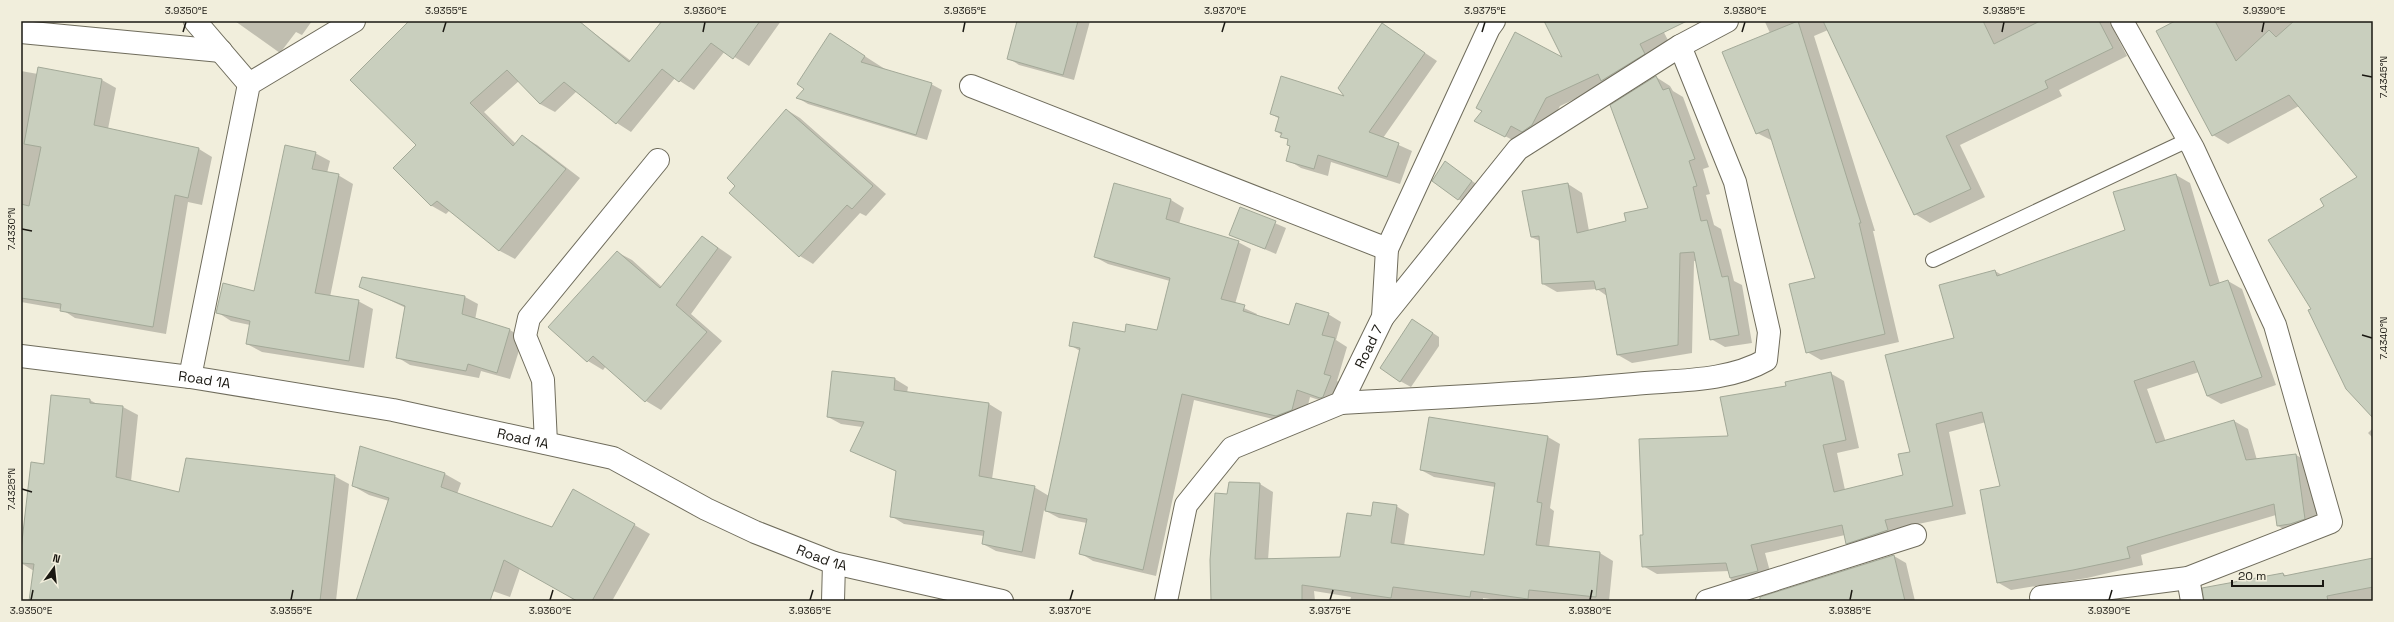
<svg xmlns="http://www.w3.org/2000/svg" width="2394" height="622" viewBox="0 0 2394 622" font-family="'Space Grotesk',sans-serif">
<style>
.shadow{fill:#0003}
.building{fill:#c9cfbe;stroke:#a3a998}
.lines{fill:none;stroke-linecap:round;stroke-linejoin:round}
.service-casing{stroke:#6f6c5c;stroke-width:16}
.minor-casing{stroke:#6f6c5c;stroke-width:24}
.service{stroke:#fff;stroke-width:14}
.minor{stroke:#fff;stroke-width:22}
.ticks{fill:none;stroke:#1a1812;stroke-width:1.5}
.labels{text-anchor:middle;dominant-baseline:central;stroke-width:4;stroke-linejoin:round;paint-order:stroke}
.street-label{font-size:14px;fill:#1a1812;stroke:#f1eedc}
.neatline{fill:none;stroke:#1a1812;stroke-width:1.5}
.ticks-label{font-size:10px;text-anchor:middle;fill:#1a1812}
</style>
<rect width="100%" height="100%" fill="#f1eedc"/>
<path class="shadow" d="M 235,21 L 312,21 L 302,35 L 296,32 L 280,53 Z
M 411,21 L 578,21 L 631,61 L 663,21 L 781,21 L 749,66 L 725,51 L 694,90 L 675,78 L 631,132 L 617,123 L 577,91 L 555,112 L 540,104 L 519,81 L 484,112 L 516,144 L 522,136 L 537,145 L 580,178 L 515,259 L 500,251 L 450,210 L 446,214 L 432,206 L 394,168 L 418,145 Z
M 1018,21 L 1090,21 L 1074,80 L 1019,65 L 1008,58 Z
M 1545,21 L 1664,21 L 1659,23 L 1670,44 L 1607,84 L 1560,106 L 1546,133 L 1520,144 L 1490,128 L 1564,59 Z
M 2109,21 L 2127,56 L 2059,90 L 2062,96 L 1960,145 L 1985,197 L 1930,223 L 1915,214 L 1828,30 L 1814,36 L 1875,231 L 1873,231 L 1899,342 L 1821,360 L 1807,352 L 1816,278 L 1773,141 L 1757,133 L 1770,33 L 1765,22 Z
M 2177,21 L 2373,21 L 2373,416 L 2312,309 L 2325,207 L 2358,177 L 2299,106 L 2228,144 L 2213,135 Z
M 1382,24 L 1437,61 L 1383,138 L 1412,151 L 1400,184 L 1331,162 L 1328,176 L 1301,168 L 1288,160 L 1291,146 L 1289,140 L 1276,131 L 1280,119 L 1271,114 L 1347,98 Z
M 841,41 L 888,71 L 931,84 L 942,90 L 927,140 L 808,104 L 798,98 Z
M 39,68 L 102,80 L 116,88 L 108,129 L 199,149 L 212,157 L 202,205 L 188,202 L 166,334 L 75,318 L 61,309 L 21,302 L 21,71 L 38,74 Z
M 1656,77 L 1670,86 L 1673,91 L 1683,97 L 1709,167 L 1703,169 L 1710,194 L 1706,195 L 1714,225 L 1721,229 L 1734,281 L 1742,285 L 1752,343 L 1725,347 L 1711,339 L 1696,261 L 1694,261 L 1692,353 L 1632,363 L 1618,355 L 1607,296 L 1597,289 L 1557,292 L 1543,284 L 1540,241 L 1531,237 L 1568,184 L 1582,193 L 1589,231 L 1627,222 L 1649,208 Z
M 787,110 L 800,118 L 886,194 L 866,216 L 860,213 L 813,264 L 800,256 L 730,193 Z
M 315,153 L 330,161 L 327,173 L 338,175 L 353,184 L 330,297 L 358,301 L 373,309 L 364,368 L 262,352 L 247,344 L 250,325 L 231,321 L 217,312 L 255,292 Z
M 1445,162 L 1482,188 L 1469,205 L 1458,199 Z
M 2176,175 L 2190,183 L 2220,284 L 2228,281 L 2242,289 L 2276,385 L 2221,404 L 2207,396 L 2199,372 L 2147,389 L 2166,442 L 2234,421 L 2248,429 L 2257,460 L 2296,455 L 2310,463 L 2319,527 L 2292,534 L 2278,526 L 2276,515 L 2141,555 L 2143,565 L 2087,578 L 2011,590 L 1997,582 L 2002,487 L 1986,422 L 1949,432 L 1966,514 L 1899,528 L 1901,538 L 1861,551 L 1847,543 L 1845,535 L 1765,553 L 1772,579 L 1745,588 L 1731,580 L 1729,571 L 1657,574 L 1643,566 L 1644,536 L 1729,437 L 1787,387 L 1830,373 L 1844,381 L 1859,448 L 1837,453 L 1845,490 L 1904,476 L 1955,338 L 1995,271 L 2002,275 L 2126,231 Z
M 1115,185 L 1171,200 L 1184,208 L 1179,224 L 1238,242 L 1251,249 L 1235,304 L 1257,314 L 1256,316 L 1290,326 L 1328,314 L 1341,322 L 1336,340 L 1347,347 L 1337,381 L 1343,385 L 1334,405 L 1310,397 L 1305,417 L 1290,423 L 1194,400 L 1156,576 L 1093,561 L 1080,553 L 1087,523 L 1059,518 L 1044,510 L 1035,559 L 996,551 L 983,544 L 984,536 L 904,524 L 891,516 L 897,472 L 852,450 L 862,427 L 841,424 L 828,417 L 895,379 L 908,387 L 907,393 L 989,404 L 1002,412 L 992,479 L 1034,487 L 1049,496 L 1080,351 L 1070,345 L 1126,333 L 1158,331 L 1170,281 L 1108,264 L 1095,257 Z
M 1240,208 L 1286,228 L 1276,254 L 1230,235 Z
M 703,237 L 732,257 L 691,314 L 722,341 L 661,410 L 646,401 L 606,366 L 603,370 L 588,361 L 617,252 L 632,260 L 662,287 Z
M 360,286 L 465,297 L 478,304 L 475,320 L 510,330 L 523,338 L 510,379 L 481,371 L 479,378 L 410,365 L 397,357 L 406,308 Z
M 1413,320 L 1439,337 L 1439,346 L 1411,387 L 1400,381 Z
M 90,400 L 97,404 L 123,407 L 138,415 L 131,481 L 180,493 L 334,476 L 349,484 L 336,601 L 30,601 L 34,571 L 21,563 L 21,558 L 45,465 Z
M 2373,428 L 2373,438 L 2368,433 Z
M 1548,437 L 1560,444 L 1550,508 L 1554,511 L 1549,548 L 1600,553 L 1613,561 L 1609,601 L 1505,601 L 1483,598 L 1483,601 L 1350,601 L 1351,597 L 1314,591 L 1315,601 L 1212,601 L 1230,483 L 1260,484 L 1273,492 L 1268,560 L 1340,558 L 1372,518 L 1396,506 L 1409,514 L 1404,546 L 1485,556 L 1495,487 L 1434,477 L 1421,470 Z
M 361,447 L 445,474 L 461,483 L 457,494 L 553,528 L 574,490 L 650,534 L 612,601 L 578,601 L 520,568 L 510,597 L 473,584 L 470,601 L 357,601 L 389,501 L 369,495 L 353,486 Z
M 1894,556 L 1906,563 L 1915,601 L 1752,601 Z
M 2373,559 L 2373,601 L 2222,601 L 2220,586 L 2283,574 L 2288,576 Z"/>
<path class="building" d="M 409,21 L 579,21 L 629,62 L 662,21 L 760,21 L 733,59 L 711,43 L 679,82 L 662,69 L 616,124 L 564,82 L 540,104 L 507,70 L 470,103 L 513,146 L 522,135 L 566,169 L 499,251 L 437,201 L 431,206 L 393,168 L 416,145 L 350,80 Z
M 1017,21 L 1078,21 L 1063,75 L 1007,59 Z
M 1544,21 L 1687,21 L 1640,44 L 1645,54 L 1601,81 L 1598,74 L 1546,98 L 1532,125 L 1522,132 L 1511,126 L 1505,137 L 1474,121 L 1482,111 L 1476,108 L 1515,32 L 1562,57 Z
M 1798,21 L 1861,223 L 1859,223 L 1885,334 L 1806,353 L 1789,284 L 1815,278 L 1768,129 L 1756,134 L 1722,52 Z
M 1823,21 L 1983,21 L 1994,44 L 2040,21 L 2099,21 L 2113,48 L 2045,81 L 2048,88 L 1946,136 L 1971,189 L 1914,215 Z
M 2175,21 L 2215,21 L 2236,61 L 2269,30 L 2276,37 L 2294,21 L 2373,21 L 2373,418 L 2346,389 L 2308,310 L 2311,309 L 2268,240 L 2324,206 L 2320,199 L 2357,177 L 2289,95 L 2212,136 L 2156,31 Z
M 1382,23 L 1425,53 L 1369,132 L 1399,143 L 1387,177 L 1318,155 L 1314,169 L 1286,161 L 1290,146 L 1287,145 L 1288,139 L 1280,137 L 1282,133 L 1275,131 L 1279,117 L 1270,114 L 1281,76 L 1344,96 L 1338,88 Z
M 830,33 L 865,56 L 861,62 L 932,83 L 916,135 L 796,98 L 804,89 L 797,84 Z
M 38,67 L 102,79 L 94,125 L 199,148 L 188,198 L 175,195 L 153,327 L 60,311 L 61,304 L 21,298 L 21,204 L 29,206 L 41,147 L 24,144 Z
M 1656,76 L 1663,90 L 1669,88 L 1695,159 L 1689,161 L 1697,186 L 1693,187 L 1701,221 L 1707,220 L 1722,277 L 1728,276 L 1739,335 L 1710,340 L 1694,252 L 1680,253 L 1678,345 L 1617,355 L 1605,288 L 1596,290 L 1594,281 L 1542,284 L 1539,236 L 1531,237 L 1522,191 L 1568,183 L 1577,233 L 1626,221 L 1624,213 L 1648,208 L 1610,105 Z
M 786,109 L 873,186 L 852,209 L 847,205 L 799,257 L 729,193 L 735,186 L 727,178 Z
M 285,145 L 316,152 L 312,169 L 339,174 L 315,293 L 359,300 L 349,361 L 246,344 L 250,321 L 216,313 L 223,283 L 254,291 Z
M 1445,161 L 1472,181 L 1458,200 L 1432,181 Z
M 2176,174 L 2210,286 L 2228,280 L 2262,377 L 2207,396 L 2194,361 L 2134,381 L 2156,443 L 2234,420 L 2246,460 L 2296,454 L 2305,519 L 2290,524 L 2277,526 L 2274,504 L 2127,547 L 2130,558 L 2073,570 L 1997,583 L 1980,490 L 2000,486 L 1982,412 L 1936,424 L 1953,506 L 1885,520 L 1888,530 L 1846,544 L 1842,525 L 1751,545 L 1758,571 L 1730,578 L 1726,563 L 1642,567 L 1640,535 L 1643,535 L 1639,439 L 1728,436 L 1720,397 L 1786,386 L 1785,382 L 1831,372 L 1846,440 L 1823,445 L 1834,492 L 1903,475 L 1898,454 L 1910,452 L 1885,355 L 1954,338 L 1939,285 L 1995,270 L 1997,276 L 2125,230 L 2113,192 Z
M 1114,183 L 1171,199 L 1166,219 L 1239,241 L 1221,299 L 1245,305 L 1243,311 L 1289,325 L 1296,303 L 1329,313 L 1322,335 L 1335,338 L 1324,374 L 1331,376 L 1323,397 L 1320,398 L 1297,390 L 1292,410 L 1276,416 L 1182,394 L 1143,570 L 1079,554 L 1087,519 L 1045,511 L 1080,348 L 1069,346 L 1073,322 L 1125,332 L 1126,324 L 1157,330 L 1170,278 L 1094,257 Z
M 1240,207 L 1276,221 L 1265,249 L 1229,235 Z
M 702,236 L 718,248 L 676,305 L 707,332 L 645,402 L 593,356 L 587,362 L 548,327 L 617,251 L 660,288 Z
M 362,277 L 465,296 L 462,314 L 510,329 L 497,373 L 468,364 L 466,371 L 396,358 L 405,306 L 359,287 Z
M 1412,319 L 1433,333 L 1400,382 L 1380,368 Z
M 832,371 L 895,378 L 894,390 L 989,403 L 979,476 L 1035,486 L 1022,552 L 982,544 L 984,531 L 890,517 L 896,471 L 850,451 L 864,422 L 827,417 Z
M 51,395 L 90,399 L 90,403 L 123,406 L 116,477 L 179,492 L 186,458 L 335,475 L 320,601 L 29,601 L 34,564 L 21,563 L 21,550 L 31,462 L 44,464 Z
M 1429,417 L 1548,436 L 1537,502 L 1542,503 L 1536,545 L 1600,552 L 1596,597 L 1529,590 L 1528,599 L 1471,591 L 1470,597 L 1393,587 L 1391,598 L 1302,585 L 1302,601 L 1211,601 L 1210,560 L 1215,493 L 1227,494 L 1229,482 L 1260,483 L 1255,559 L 1340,557 L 1347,513 L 1371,516 L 1373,502 L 1397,505 L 1391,543 L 1484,555 L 1495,483 L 1420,470 Z
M 360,446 L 445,473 L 441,487 L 552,527 L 573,489 L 635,524 L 592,601 L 577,601 L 504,560 L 490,601 L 356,601 L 389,498 L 352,486 Z
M 1894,555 L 1905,601 L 1760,601 L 1760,597 Z
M 2373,558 L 2373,587 L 2327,596 L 2328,601 L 2204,601 L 2202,588 L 2283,573 L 2284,576 Z"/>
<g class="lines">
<defs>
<path id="service" d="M 1933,260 L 2188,140"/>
<g id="minor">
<path d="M 195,21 L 249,84"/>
<path d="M 21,32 L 221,51"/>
<path d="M 971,86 L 1387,249"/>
<path d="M 1383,317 L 1518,149 L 1680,46 L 1727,21"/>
<path id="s1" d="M 21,356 L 190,377 L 393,410 L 613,458 L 706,509 L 755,532 L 834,563 L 1002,601"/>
<path d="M 190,377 L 249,84 L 354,21"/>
<path d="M 1341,403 C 1439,398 1536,393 1634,384 C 1677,380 1728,382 1766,360 L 1769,332 L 1735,182 L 1680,46"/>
<path d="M 546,443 L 543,380 L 525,336 L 529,318 L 658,160"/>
<path d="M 2188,578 L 2192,601"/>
<path d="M 2041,597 L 2188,578 L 2331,522 L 2275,325 L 2193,148 L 2122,21"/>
<path d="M 833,601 L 834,563"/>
<path id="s2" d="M 1166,601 L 1186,505 L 1232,448 L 1341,403 L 1383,317 L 1387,249 L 1489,28 L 1494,21"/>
<path d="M 1707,601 L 1915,535"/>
</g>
</defs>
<use href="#service" class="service-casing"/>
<use href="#minor" class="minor-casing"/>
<use href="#service" class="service"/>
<use href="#minor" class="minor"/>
</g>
<path class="ticks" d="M 183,32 L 186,22M 443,32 L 446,22M 703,32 L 705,22M 963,32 L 965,22M 1222,32 L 1225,22M 1482,32 L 1485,22M 1742,32 L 1745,22M 2002,32 L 2004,22M 2262,32 L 2264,22M 2362,75 L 2372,77M 22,229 L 32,231M 2362,335 L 2372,338M 22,489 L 32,492M 31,600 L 33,590M 291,600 L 293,590M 550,600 L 553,590M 810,600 L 813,590M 1070,600 L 1073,590M 1330,600 L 1333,590M 1590,600 L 1592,590M 1850,600 L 1852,590M 2109,600 L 2112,590"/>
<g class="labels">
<g class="street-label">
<text stroke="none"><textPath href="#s2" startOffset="352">Road 7</textPath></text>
<text stroke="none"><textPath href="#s1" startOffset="185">Road 1A</textPath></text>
<text stroke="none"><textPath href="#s1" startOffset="509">Road 1A</textPath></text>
<text stroke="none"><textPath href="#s1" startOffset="833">Road 1A</textPath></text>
</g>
</g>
<rect width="2394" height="622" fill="none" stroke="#f1eedc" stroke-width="44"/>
<g transform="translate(54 568) rotate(15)" stroke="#f1eedc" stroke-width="3" paint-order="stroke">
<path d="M0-3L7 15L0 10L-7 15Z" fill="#1a1812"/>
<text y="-6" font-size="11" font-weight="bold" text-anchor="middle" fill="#1a1812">N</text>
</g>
<path d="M2232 580v6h91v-6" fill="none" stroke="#1a1812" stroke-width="2"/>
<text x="2238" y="580" font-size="12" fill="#1a1812" stroke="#f1eedc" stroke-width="3" paint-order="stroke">20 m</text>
<rect x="22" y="22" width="2350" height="578" class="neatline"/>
<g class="ticks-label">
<text x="186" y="14">3.9350°E</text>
<text x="446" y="14">3.9355°E</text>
<text x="705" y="14">3.9360°E</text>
<text x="965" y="14">3.9365°E</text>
<text x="1225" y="14">3.9370°E</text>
<text x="1485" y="14">3.9375°E</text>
<text x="1745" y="14">3.9380°E</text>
<text x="2004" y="14">3.9385°E</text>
<text x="2264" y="14">3.9390°E</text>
<text transform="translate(2383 77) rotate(-90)" y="4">7.4345°N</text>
<text transform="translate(11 229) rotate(-90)" y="4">7.4330°N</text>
<text transform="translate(2383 338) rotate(-90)" y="4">7.4340°N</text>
<text transform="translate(11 489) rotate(-90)" y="4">7.4325°N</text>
<text x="31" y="614">3.9350°E</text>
<text x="291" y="614">3.9355°E</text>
<text x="550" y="614">3.9360°E</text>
<text x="810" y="614">3.9365°E</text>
<text x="1070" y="614">3.9370°E</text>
<text x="1330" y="614">3.9375°E</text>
<text x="1590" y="614">3.9380°E</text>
<text x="1850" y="614">3.9385°E</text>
<text x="2109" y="614">3.9390°E</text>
</g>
</svg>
